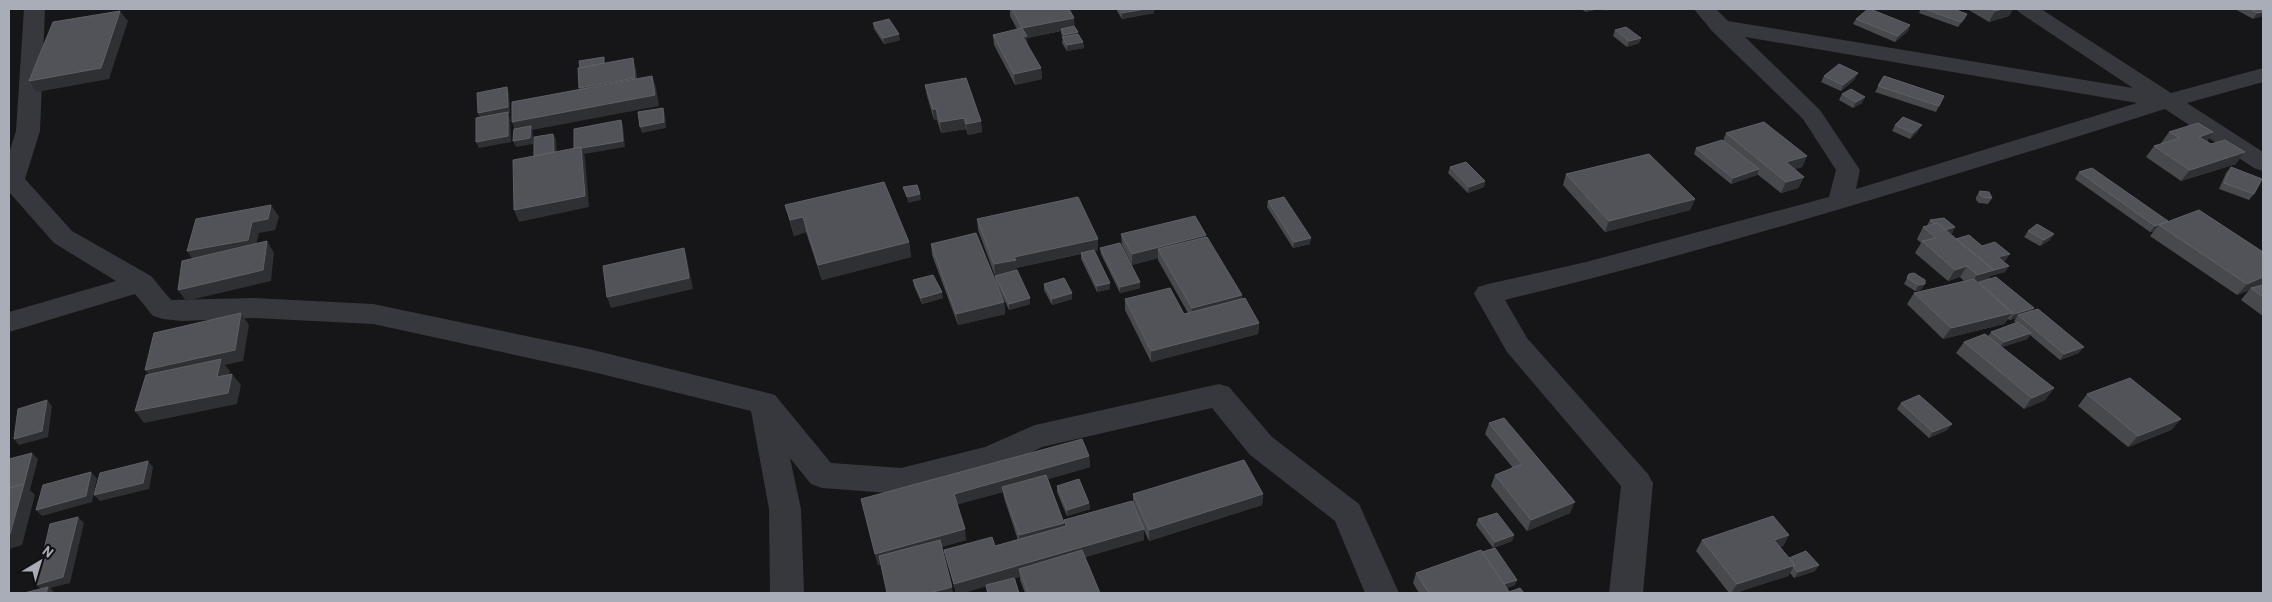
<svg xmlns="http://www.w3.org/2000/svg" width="2272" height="602" viewBox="0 0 2272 602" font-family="Barlow,sans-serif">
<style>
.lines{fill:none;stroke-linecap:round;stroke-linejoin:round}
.street{fill:#37383d;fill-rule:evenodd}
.wall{fill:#47494d}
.shaded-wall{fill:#2f3033}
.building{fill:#525359;stroke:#5f6168}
</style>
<rect width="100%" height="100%" fill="#161618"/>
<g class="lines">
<path class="street" d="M 24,9 L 45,9 L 40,131 L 25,179 L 72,231 L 151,276 L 171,300 L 254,298 L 373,304 L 589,349 L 764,392 L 775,395 L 831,463 L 901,468 L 985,447 L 1035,425 L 1219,384 L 1229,387 L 1272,437 L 1359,504 L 1399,593 L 1365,593 L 1335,521 L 1250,455 L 1212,408 L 1042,447 L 1003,466 L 901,494 L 822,488 L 811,484 L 790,458 L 801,509 L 804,593 L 770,593 L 769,509 L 751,411 L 589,371 L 373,324 L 254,318 L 182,321 L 163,319 L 153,316 L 135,294 L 9,332 L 9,312 L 116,281 L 54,243 L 9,192 L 9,153 L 16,131 Z
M 1694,9 L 1716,9 L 1728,21 L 2133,88 L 2020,13 L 2016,9 L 2041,9 L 2171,93 L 2263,68 L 2263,82 L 2187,103 L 2263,152 L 2263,171 L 2254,168 L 2165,109 C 1946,178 1728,246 1505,300 L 1527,338 L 1648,474 L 1653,483 L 1643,593 L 1609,593 L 1621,486 L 1507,352 L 1474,294 L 1478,287 L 1488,284 L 1586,262 L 1829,197 L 1836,170 L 1803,119 L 1712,31 ZM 1745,37 L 2137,103 L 1856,189 L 1860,170 L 1820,110 Z"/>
</g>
<path class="wall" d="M 1010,9 L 1069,9 L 1074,18 L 1074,26 L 1078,32 L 1078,34 L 1083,42 L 1084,48 L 1067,51 L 1062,43 L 1063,37 L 1061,34 L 1061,31 L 1027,38 L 1027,45 L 1041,68 L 1042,79 L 1015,85 L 994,45 L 993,35 L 1017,29 L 1010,16 Z
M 1117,9 L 1154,9 L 1154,13 L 1122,19 L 1117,11 Z
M 1581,9 L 1598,9 L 1586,12 Z
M 1921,9 L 1953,9 L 1967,14 L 1964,20 L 1958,27 L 1919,13 Z
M 1967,9 L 2013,9 L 2009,16 L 1989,22 Z
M 2235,9 L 2263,9 L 2253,19 Z
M 1856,19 L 1910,25 L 1908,31 L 1895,42 L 1853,24 Z
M 873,23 L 900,40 L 884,44 L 874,29 Z
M 1615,30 L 1641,38 L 1639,43 L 1627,47 L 1613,36 Z
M 1824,76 L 1855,79 L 1841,91 L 1821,82 Z
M 1884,76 L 1939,106 L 1936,112 L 1875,92 Z
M 925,85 L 981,121 L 982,132 L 968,135 L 966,129 L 941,133 L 937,120 L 934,120 L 927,96 Z
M 1842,94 L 1862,103 L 1853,108 L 1839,100 Z
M 1895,125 L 1918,131 L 1910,139 L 1892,131 Z
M 2169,132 L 2213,132 L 2207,141 L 2236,164 L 2181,181 L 2146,157 L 2154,146 L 2162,143 L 2161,143 Z
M 1726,133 L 1807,156 L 1802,167 L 1794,169 L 1804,177 L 1798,188 L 1781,193 L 1757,174 L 1757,175 L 1731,184 L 1694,154 L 1696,148 L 1723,141 Z
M 1450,167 L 1485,181 L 1484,187 L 1468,193 L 1448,173 Z
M 2231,167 L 2254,194 L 2249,200 L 2219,189 L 2226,173 Z
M 2079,172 L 2168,221 L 2263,252 L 2263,316 L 2241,300 L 2249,290 L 2237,295 L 2150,236 L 2154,231 L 2150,232 L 2075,179 Z
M 1566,174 L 1695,199 L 1690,210 L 1605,232 L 1563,185 Z
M 1980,191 L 1992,198 L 1988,204 L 1979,203 L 1976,200 L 1976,197 Z
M 1268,201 L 1310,244 L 1293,248 L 1267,207 Z
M 785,205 L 909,242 L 911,257 L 822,280 L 806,232 L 794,236 Z
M 977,219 L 1098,250 L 1094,251 L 1110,289 L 1097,292 L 1081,259 L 1081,254 L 1016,268 L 1030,304 L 1009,310 L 996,282 L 995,276 L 1004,274 L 995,276 L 978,230 Z
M 1930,220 L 1952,234 L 1950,234 L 1956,239 L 1982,246 L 2006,260 L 2003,261 L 2005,272 L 1990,276 L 1988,280 L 2032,311 L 2079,353 L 2060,360 L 2030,335 L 2027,339 L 2002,347 L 2054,388 L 2045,400 L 2024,409 L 1956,353 L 1964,342 L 1988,336 L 1991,332 L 2016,323 L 2014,321 L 2016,318 L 2010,320 L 2008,319 L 2004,324 L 1943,339 L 1907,304 L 1914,293 L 1964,281 L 1960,277 L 1948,281 L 1915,253 L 1921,243 L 1917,239 L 1923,227 L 1927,226 Z
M 2028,231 L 2050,240 L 2040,246 L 2024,237 Z
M 1121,234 L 1206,235 L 1206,237 L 1242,295 L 1242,299 L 1259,323 L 1258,334 L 1151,362 L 1125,310 L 1125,299 L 1184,314 L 1188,313 L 1158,260 L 1158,258 L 1132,265 L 1122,245 Z
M 931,244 L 1004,302 L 1005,314 L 958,325 L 932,255 Z
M 1100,248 L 1140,282 L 1140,288 L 1120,293 L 1101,254 Z
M 1914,273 L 1921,290 L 1915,291 L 1904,284 L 1909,274 Z
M 913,280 L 943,298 L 922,304 L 914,286 Z
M 1044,284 L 1072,293 L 1072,299 L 1052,305 L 1044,290 Z
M 2087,394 L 2181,419 L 2171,430 L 2128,447 L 2078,406 Z
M 1901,403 L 1952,424 L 1947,430 L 1929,438 L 1897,409 Z
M 1489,423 L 1570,513 L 1527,531 L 1491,486 L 1495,475 L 1513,468 L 1485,434 Z
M 1089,456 L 1090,467 L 1048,479 L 1064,523 L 1064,526 L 1065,526 L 1064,520 L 1133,503 L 1133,494 L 1263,494 L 1262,505 L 1149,541 L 1144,530 L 1144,540 L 1085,557 L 1100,593 L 1025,593 L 1020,580 L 1020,577 L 1015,578 L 1019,593 L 987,593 L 986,586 L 963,593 L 956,593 L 947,561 L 944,550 L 995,546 L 1018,540 L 1004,498 L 1003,492 L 957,504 L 966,540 L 878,565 L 861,499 Z
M 1057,486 L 1089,503 L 1090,509 L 1067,516 L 1057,492 Z
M 1478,519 L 1514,535 L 1512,541 L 1493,548 L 1476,525 Z
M 1789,535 L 1783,546 L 1780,547 L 1789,558 L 1819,565 L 1815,571 L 1794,578 L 1790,573 L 1788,576 L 1735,593 L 1729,593 L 1696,551 L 1702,540 Z
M 1482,552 L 1517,580 L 1515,585 L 1507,588 L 1509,592 L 1524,593 L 1419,593 L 1413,583 L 1416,573 Z"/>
<path class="shaded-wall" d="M 1145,9 L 1154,9 L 1154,13 L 1122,19 L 1122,13 Z
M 1587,9 L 1598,9 L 1586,12 Z
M 1606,9 L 1614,9 L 1605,11 Z
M 2003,9 L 2013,9 L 2009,16 L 1989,22 L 1995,11 Z
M 120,11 L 128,21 L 109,79 L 37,92 L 29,81 Z
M 2263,12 L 2263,16 L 2253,19 L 2257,13 Z
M 1967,14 L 1964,20 L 1958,27 L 1961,22 Z
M 1074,18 L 1075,29 L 1061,29 L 1061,31 L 1027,38 L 1028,47 L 1024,48 L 1022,28 Z
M 1910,25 L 1908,31 L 1895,42 L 1898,36 Z
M 1078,32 L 1078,38 L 1065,41 L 1064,35 Z
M 899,34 L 900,40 L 884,44 L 883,38 Z
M 1641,38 L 1639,43 L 1627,47 L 1629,41 Z
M 1083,42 L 1084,48 L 1067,51 L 1067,45 Z
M 633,58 L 636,69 L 639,89 L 583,99 L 579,88 Z
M 1041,68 L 1042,79 L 1015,85 L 1014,74 Z
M 1858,73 L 1855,79 L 1841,91 L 1843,85 Z
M 652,76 L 656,87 L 659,106 L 532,130 L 533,132 L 533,144 L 516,147 L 513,141 L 516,133 L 512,122 Z
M 507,87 L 509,93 L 510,113 L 508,114 L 510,118 L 511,142 L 479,148 L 476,142 L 480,119 L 478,113 Z
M 1865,97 L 1862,103 L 1853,108 L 1856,102 Z
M 663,108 L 665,114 L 666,128 L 642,133 L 640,127 Z
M 933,109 L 936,109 L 937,120 L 934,120 Z
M 964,118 L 966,129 L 941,133 L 940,122 Z
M 621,120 L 623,126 L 625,147 L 584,154 L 585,158 L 589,207 L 519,222 L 514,210 L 574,150 Z
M 981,121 L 982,132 L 968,135 L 966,124 Z
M 1922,125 L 1918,131 L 1910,139 L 1913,133 Z
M 2213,132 L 2205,144 L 2199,137 Z
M 553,134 L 556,139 L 557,160 L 536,164 Z
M 2245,152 L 2236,164 L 2181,181 L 2190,170 Z
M 1807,156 L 1802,167 L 1781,174 L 1786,162 Z
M 1759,169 L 1757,175 L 1731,184 L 1733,178 Z
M 1804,177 L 1798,188 L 1781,193 L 1786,182 Z
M 1485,181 L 1484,187 L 1468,193 L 1469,187 Z
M 920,194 L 921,200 L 908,203 L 907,197 Z
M 1695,199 L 1690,210 L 1605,232 L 1609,221 Z
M 271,205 L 279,217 L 275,230 L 259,233 L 255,251 L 195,263 L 187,251 L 252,222 Z
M 803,217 L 806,232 L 794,236 L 790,220 Z
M 2169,222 L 2159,225 L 2154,231 L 2150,232 L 2155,226 Z
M 1955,227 L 1952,234 L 1938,236 L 1942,230 Z
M 2054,234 L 2050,240 L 2040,246 L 2044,240 Z
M 1206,235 L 1206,246 L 1158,249 L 1158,258 L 1132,265 L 1132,254 Z
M 1311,238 L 1310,244 L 1293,248 L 1294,242 Z
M 1098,239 L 1098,250 L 1016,268 L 1017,271 L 995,276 L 994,264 L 1014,257 Z
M 267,241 L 274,253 L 271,281 L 186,301 L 178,290 Z
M 909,242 L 911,257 L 822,280 L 818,265 Z
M 684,248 L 687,259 L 693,289 L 611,308 L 607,297 Z
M 2010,254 L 2006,260 L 1994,264 L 1998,257 Z
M 1967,266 L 1960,277 L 1948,281 L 1955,270 Z
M 2009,266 L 2005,272 L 1990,276 L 1987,281 L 1970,286 L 1977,275 Z
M 2263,277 L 2263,285 L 2251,288 L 2249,290 L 2237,295 L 2247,284 Z
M 1140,282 L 1140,288 L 1120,293 L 1120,287 Z
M 1110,283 L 1110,289 L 1097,292 L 1097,286 Z
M 1925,284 L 1921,290 L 1915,291 L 1919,285 Z
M 942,292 L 943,298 L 922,304 L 921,298 Z
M 1072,293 L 1072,299 L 1052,305 L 1052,299 Z
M 1242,295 L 1241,306 L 1191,319 L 1192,308 Z
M 1030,298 L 1030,304 L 1009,310 L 1009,304 Z
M 1004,302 L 1005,314 L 958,325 L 956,314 Z
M 2034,308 L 2030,314 L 2018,315 L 2016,318 L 2010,320 L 2014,314 Z
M 241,313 L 249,325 L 243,361 L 225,365 L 230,371 L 225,389 L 154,381 L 145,370 Z
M 2012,313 L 2004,324 L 1943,339 L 1951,328 Z
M 1259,323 L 1258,334 L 1151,362 L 1151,351 Z
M 2031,333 L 2027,339 L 1999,348 L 2004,342 Z
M 2084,347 L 2079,353 L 2060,360 L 2064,354 Z
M 232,374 L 241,385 L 237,404 L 144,423 L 135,411 Z
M 2054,388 L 2045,400 L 2024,409 L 2032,398 Z
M 47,400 L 52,406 L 48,437 L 19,445 L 14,439 Z
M 2181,419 L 2171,430 L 2128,447 L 2138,436 Z
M 1952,424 L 1947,430 L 1929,438 L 1933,432 Z
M 32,453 L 38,459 L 30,490 L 35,495 L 22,545 L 9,549 L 9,535 Z
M 1089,456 L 1090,467 L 1004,491 L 1002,487 L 1003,492 L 956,505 L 954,494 Z
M 148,461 L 153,467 L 149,489 L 100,501 L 94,495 Z
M 91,472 L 97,478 L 92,502 L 42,516 L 36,510 Z
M 1263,494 L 1262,505 L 1149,541 L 1149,530 Z
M 1575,502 L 1570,513 L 1527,531 L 1531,520 Z
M 1089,503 L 1090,509 L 1067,516 L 1067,510 Z
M 78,517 L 84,523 L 70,583 L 50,588 L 55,593 L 46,593 L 36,585 Z
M 1064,523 L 1064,534 L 1020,546 L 1019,535 Z
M 965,529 L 966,540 L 878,565 L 875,554 Z
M 1144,529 L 1144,540 L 1021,576 L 1019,569 L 1020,577 L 963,593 L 956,593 L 954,584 Z
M 1514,535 L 1512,541 L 1493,548 L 1495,542 Z
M 1789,535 L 1783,546 L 1768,551 L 1774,540 Z
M 1795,565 L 1788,576 L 1735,593 L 1731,593 L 1737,584 Z
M 1819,565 L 1815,571 L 1794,578 L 1798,572 Z
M 1517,580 L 1515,585 L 1501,590 L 1503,584 Z
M 952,587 L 953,593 L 929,593 Z"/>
<path class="building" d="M 1012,9 L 1069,9 L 1074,18 L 1022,28 Z
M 1119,9 L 1145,9 L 1122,13 Z
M 1868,9 L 1870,9 L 1910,25 L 1898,36 L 1856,19 Z
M 1925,9 L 1953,9 L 1967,14 L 1961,22 Z
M 1990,9 L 2003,9 L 1995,11 Z
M 2250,9 L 2263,9 L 2263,12 L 2257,13 Z
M 120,11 L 101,68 L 29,81 L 53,22 Z
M 889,19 L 899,34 L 883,38 L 873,23 Z
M 1074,26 L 1078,32 L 1064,35 L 1061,29 Z
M 1626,27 L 1641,38 L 1629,41 L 1615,30 Z
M 1022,28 L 1027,36 L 1023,37 L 1041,68 L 1014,74 L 993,35 Z
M 1078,34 L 1083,42 L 1067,45 L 1062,37 Z
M 604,57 L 604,63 L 580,68 L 579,61 Z
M 633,58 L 635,78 L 579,88 L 578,68 Z
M 1839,64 L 1858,73 L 1843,85 L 1824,76 Z
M 652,76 L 655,95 L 512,122 L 512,102 Z
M 1884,76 L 1944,96 L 1939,106 L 1878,86 Z
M 966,78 L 981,121 L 966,124 L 964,118 L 940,122 L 936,109 L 933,109 L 925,85 Z
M 507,87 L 508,107 L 478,113 L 477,93 Z
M 1851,89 L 1865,97 L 1856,102 L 1842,94 Z
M 663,108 L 664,122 L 640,127 L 638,112 Z
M 508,112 L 508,136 L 476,142 L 476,118 Z
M 1903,117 L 1922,125 L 1913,133 L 1895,125 Z
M 621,120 L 623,141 L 582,148 L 581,147 L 574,148 L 574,129 Z
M 1764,122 L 1807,156 L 1786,162 L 1804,177 L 1786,182 L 1726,133 Z
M 2198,123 L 2213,132 L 2199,137 L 2211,144 L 2225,140 L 2245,152 L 2190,170 L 2154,146 L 2180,138 L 2169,132 Z
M 531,126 L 530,138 L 513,141 L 514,129 Z
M 553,134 L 554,152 L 534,156 L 534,137 Z
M 1722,140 L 1759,169 L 1733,178 L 1696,148 Z
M 581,147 L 585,196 L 514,210 L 513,160 Z
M 1649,154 L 1695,199 L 1609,221 L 1566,174 Z
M 1466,162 L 1485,181 L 1469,187 L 1450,167 Z
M 2231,167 L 2262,179 L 2254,194 L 2224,183 Z
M 2092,168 L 2168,221 L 2155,226 L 2079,172 Z
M 884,182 L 909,242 L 818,265 L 803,217 L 790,220 L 785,205 Z
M 917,185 L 920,194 L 907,197 L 903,187 Z
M 1980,191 L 1989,192 L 1992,198 L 1983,197 L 1979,194 Z
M 1078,197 L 1098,239 L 1014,257 L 1016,260 L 994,264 L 977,219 Z
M 1284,197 L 1311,238 L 1294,242 L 1268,201 Z
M 271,205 L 268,219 L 252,222 L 248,240 L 187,251 L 196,219 Z
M 2199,210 L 2263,252 L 2263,277 L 2247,284 L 2159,225 Z
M 1195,216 L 1206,235 L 1132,254 L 1121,234 Z
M 1944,218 L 1955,227 L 1945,230 L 1937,223 L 1934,224 L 1930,220 Z
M 1937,223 L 1994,270 L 1977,275 L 1967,266 L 1955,270 L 1922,241 L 1936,238 L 1923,227 Z
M 2037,224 L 2054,234 L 2044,240 L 2028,231 Z
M 976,233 L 1004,302 L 956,314 L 931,244 Z
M 1969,235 L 1982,246 L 1995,242 L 2010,254 L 1998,257 L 2009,266 L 1994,270 L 1956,239 Z
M 1207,237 L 1242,295 L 1192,308 L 1158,249 Z
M 267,241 L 263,270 L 178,290 L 182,261 Z
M 1120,243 L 1140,282 L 1120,287 L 1100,248 Z
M 684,248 L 689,278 L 607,297 L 603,266 Z
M 1094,250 L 1110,283 L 1097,286 L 1081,253 Z
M 1017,270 L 1030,298 L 1009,304 L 995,276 Z
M 1914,273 L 1925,280 L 1925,284 L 1919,285 L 1907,278 L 1909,274 Z
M 933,275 L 942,292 L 921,298 L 913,280 Z
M 1996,277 L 2034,308 L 2014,314 L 1979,282 Z
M 1064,278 L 1072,293 L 1052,299 L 1044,284 Z
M 1974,279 L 2012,313 L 1951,328 L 1914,293 Z
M 2263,285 L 2263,297 L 2251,288 Z
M 1170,288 L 1184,314 L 1245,298 L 1259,323 L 1151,351 L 1125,299 Z
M 2038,309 L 2084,347 L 2064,354 L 2018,315 Z
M 241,313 L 235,350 L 145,370 L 154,333 Z
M 2018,322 L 2031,333 L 2004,342 L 1991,332 Z
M 1985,334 L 2054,388 L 2032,398 L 1964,342 Z
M 221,359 L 217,377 L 232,374 L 228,393 L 135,411 L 146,375 Z
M 2130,378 L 2181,419 L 2138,436 L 2087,394 Z
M 1919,395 L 1952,424 L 1933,432 L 1901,403 Z
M 47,400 L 42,431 L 14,439 L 18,409 Z
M 1504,418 L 1575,502 L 1531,520 L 1495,475 L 1522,464 L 1489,423 Z
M 1082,439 L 1089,456 L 954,494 L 965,529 L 875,554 L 861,499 Z
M 32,453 L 24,484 L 9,488 L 9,459 Z
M 1244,460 L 1263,494 L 1149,530 L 1133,494 Z
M 148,461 L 143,483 L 94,495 L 100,473 Z
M 91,472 L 86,496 L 36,510 L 43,485 Z
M 1046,475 L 1064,523 L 1019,535 L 1002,487 Z
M 1079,479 L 1089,503 L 1067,510 L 1057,486 Z
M 24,484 L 10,534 L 9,535 L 9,488 Z
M 1132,501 L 1144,529 L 954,584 L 944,550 L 992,537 L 995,546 L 1066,526 L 1064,520 Z
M 1497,513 L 1514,535 L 1495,542 L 1478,519 Z
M 1773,516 L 1789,535 L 1774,540 L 1795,565 L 1737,584 L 1702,540 Z
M 78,517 L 63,577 L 36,585 L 50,524 Z
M 940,540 L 952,587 L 929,593 L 887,593 L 879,556 Z
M 1495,548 L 1517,580 L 1504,584 L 1482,552 Z
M 1082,550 L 1100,593 L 1028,593 L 1019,569 Z
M 1481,550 L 1510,593 L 1429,593 L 1416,573 Z
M 1806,551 L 1819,565 L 1798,572 L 1793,567 L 1795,565 L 1789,558 Z
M 1014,578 L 1019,593 L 988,593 L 986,585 Z
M 48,587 L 46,593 L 24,593 Z
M 1520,588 L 1524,593 L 1510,593 L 1509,592 Z"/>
<rect width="2272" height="602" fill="none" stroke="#a8adb8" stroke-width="20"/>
<g transform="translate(40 562) rotate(38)" stroke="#111113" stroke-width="4" paint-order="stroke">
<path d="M0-4L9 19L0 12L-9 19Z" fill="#a8adb8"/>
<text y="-8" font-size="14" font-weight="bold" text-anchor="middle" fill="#a8adb8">N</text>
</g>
</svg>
